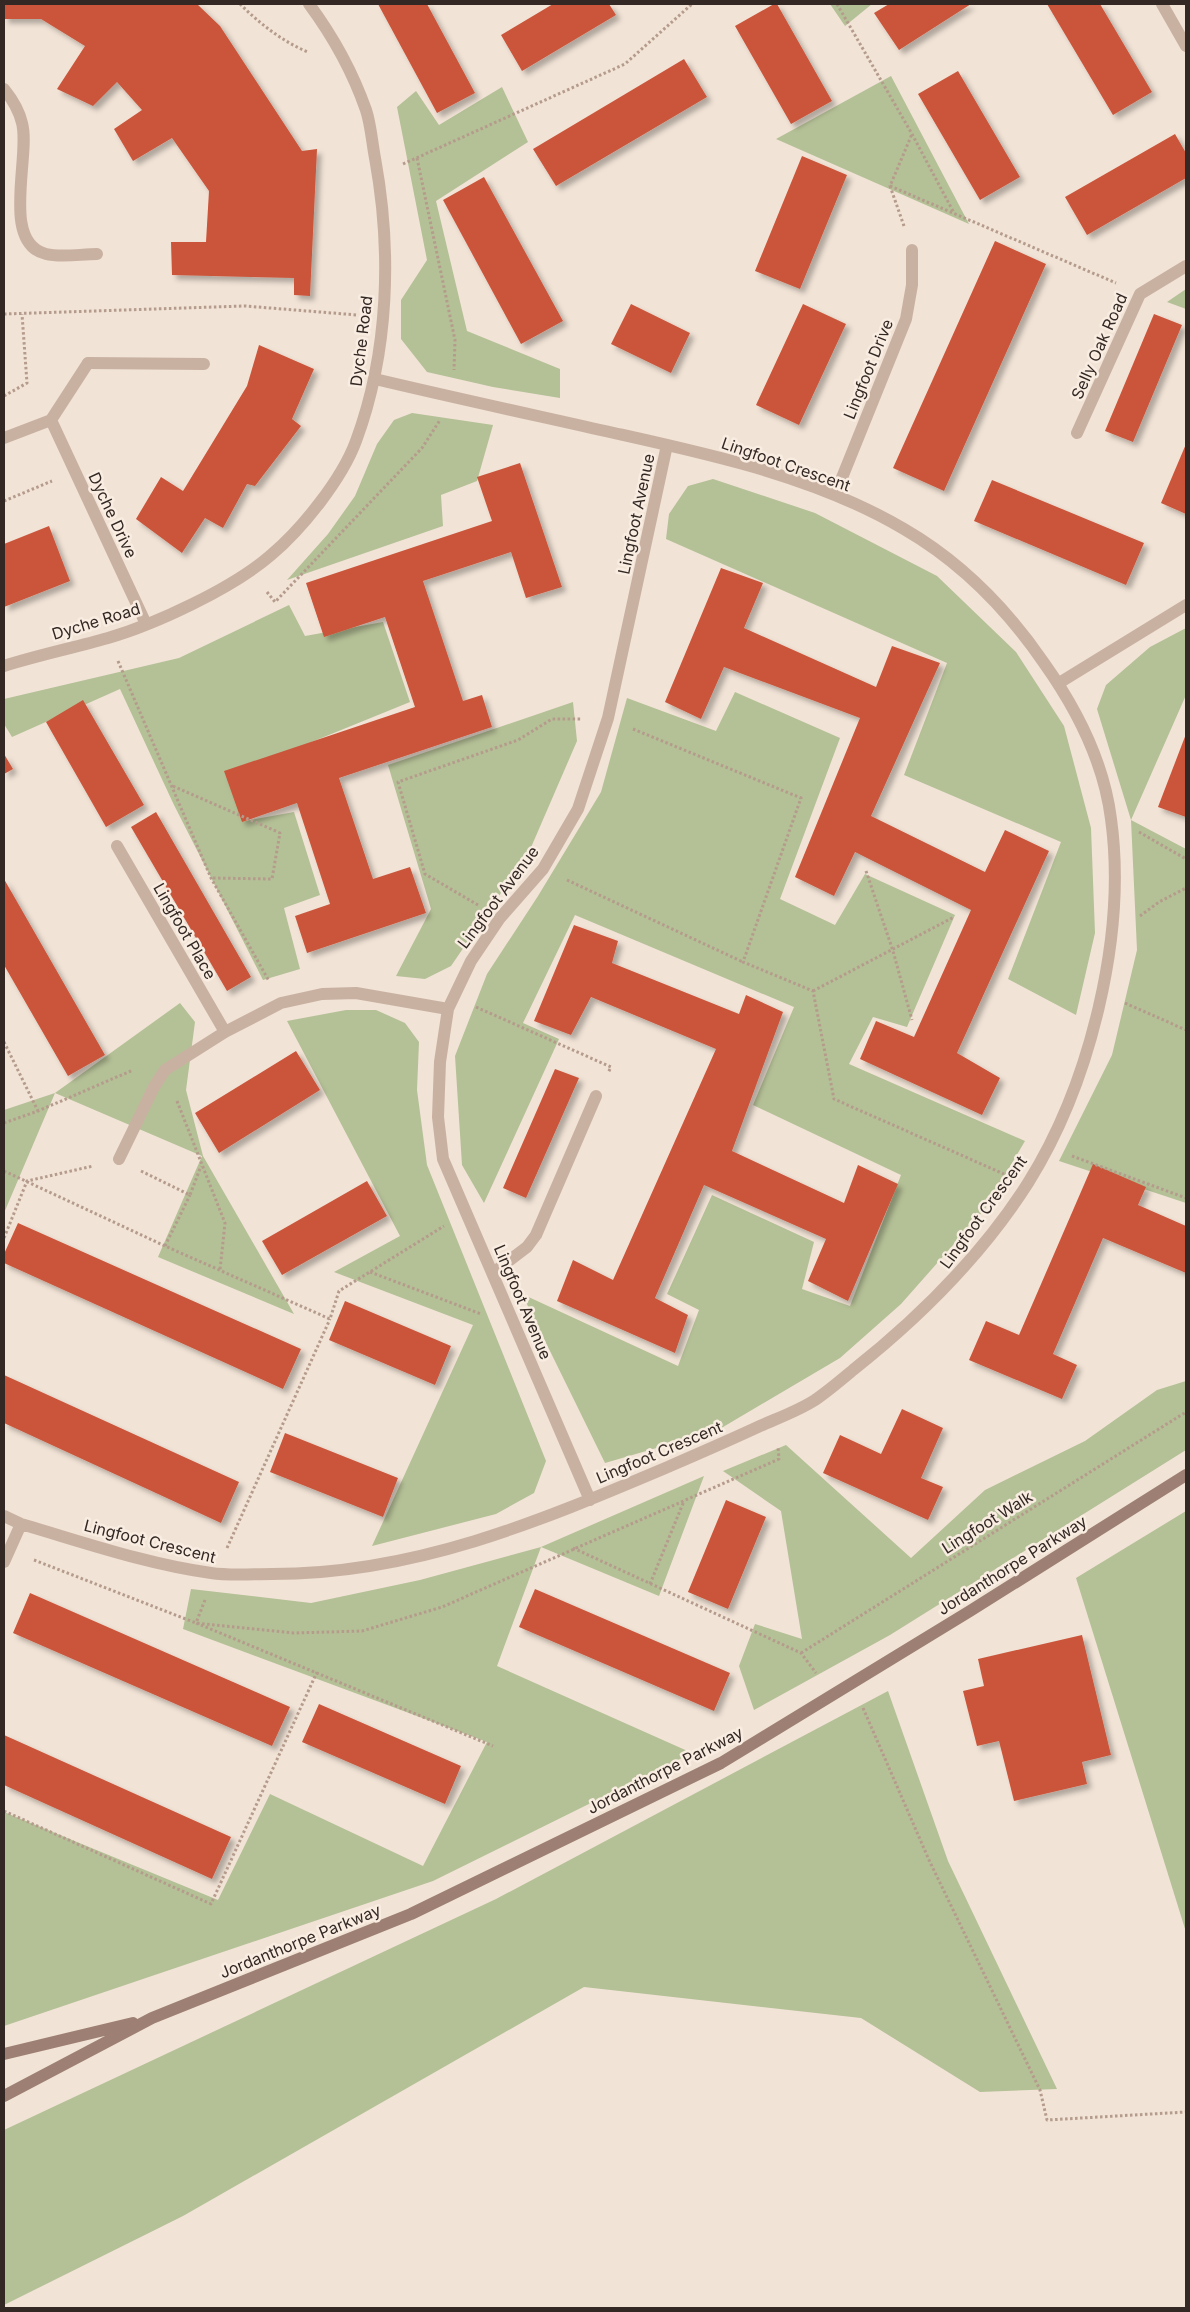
<svg xmlns="http://www.w3.org/2000/svg" width="1190" height="2312" viewBox="0 0 1190 2312" font-family="Inter,sans-serif">
<style>
.green{fill:#b4c096}
.building{fill:#ca553b;filter:url(#shadow)}
.lines{fill:none;stroke-linecap:round;stroke-linejoin:round}
.path{stroke:#b59b8c;stroke-width:3;stroke-dasharray:2.5 2.5;stroke-linecap:butt}
.lane{stroke:#c9b1a2;stroke-width:12}
.street{stroke:#c9b1a2;stroke-width:12}
.secondary{stroke:#9d8073;stroke-width:12}
.labels{text-anchor:middle;dominant-baseline:central;stroke-width:5;stroke-linejoin:round;paint-order:stroke}
.street-label{font-size:16px;fill:#332824;stroke:#f9ede2}
</style>
<defs>
<filter id="shadow"><feDropShadow dx="4.5" dy="4.5" stdDeviation="2.5" flood-color="#0004"/></filter>
</defs>
<rect width="100%" height="100%" fill="#f1e3d6"/>
<path class="green" d="M 830,4 L 872,4 L 845,26 Z
M 891,76 L 969,224 L 776,139 Z
M 502,87 L 528,142 L 436,201 L 467,331 L 560,369 L 560,398 L 493,387 L 427,372 L 401,339 L 401,300 L 427,260 L 397,107 L 416,91 L 439,125 Z
M 1186,289 L 1186,309 L 1167,302 Z
M 412,413 L 493,425 L 477,481 L 441,495 L 443,526 L 287,580 L 328,534 L 355,496 L 377,444 L 394,420 Z
M 713,479 L 815,513 L 937,576 L 1016,652 L 1064,726 L 1091,828 L 1095,933 L 1076,1015 L 1008,979 L 1061,842 L 904,775 L 947,663 L 666,539 L 669,514 L 688,486 Z
M 289,605 L 305,636 L 383,622 L 410,702 L 228,776 L 245,821 L 294,812 L 320,895 L 284,908 L 300,969 L 263,980 L 174,805 L 120,689 L 12,737 L 4,724 L 4,699 L 179,658 Z
M 1186,628 L 1186,695 L 1131,820 L 1186,849 L 1186,1203 L 1059,1161 L 1112,1055 L 1137,950 L 1131,820 L 1097,709 L 1106,685 L 1150,647 Z
M 735,692 L 840,738 L 780,899 L 835,925 L 865,874 L 955,915 L 907,1027 L 873,1017 L 849,1064 L 1025,1141 L 985,1209 L 901,1304 L 840,1358 L 718,1430 L 605,1463 L 522,1294 L 678,1366 L 699,1310 L 667,1294 L 712,1195 L 814,1242 L 802,1289 L 850,1306 L 901,1175 L 753,1105 L 794,1007 L 575,915 L 523,1023 L 559,1039 L 484,1203 L 462,1165 L 455,1056 L 487,974 L 538,896 L 601,792 L 627,698 L 716,731 Z
M 573,702 L 577,741 L 529,852 L 451,966 L 425,979 L 396,976 L 431,909 L 388,765 Z
M 180,1003 L 195,1022 L 186,1090 L 203,1156 L 294,1314 L 158,1257 L 202,1156 L 55,1093 L 4,1213 L 4,1110 L 55,1093 Z
M 346,1010 L 376,1010 L 405,1023 L 419,1042 L 417,1090 L 427,1165 L 546,1461 L 534,1493 L 496,1514 L 372,1546 L 473,1325 L 334,1272 L 400,1236 L 287,1021 Z
M 1186,1381 L 1186,1450 L 890,1635 L 754,1710 L 739,1666 L 755,1624 L 802,1639 L 781,1511 L 723,1471 L 786,1445 L 911,1558 L 985,1490 L 1085,1441 L 1157,1390 Z
M 704,1476 L 659,1596 L 541,1547 L 497,1666 L 692,1753 L 433,1881 L 4,2026 L 4,1812 L 218,1900 L 270,1794 L 423,1866 L 487,1742 L 183,1629 L 191,1589 L 311,1603 L 420,1580 L 541,1547 Z
M 1186,1511 L 1186,1932 L 1076,1578 Z
M 888,1691 L 948,1861 L 1057,2089 L 980,2092 L 861,2018 L 584,1987 L 183,2216 L 4,2305 L 4,2130 L 496,1899 Z"/>
<path class="building" d="M 4,4 L 197,4 L 220,26 L 302,151 L 317,149 L 310,296 L 294,295 L 294,278 L 172,275 L 171,242 L 206,242 L 209,191 L 172,138 L 133,161 L 114,129 L 142,110 L 117,82 L 93,106 L 57,89 L 85,46 L 41,19 L 4,19 Z
M 378,4 L 427,4 L 475,93 L 437,113 Z
M 553,4 L 609,4 L 616,15 L 522,71 L 501,35 Z
M 774,4 L 777,4 L 832,101 L 791,124 L 735,26 Z
M 889,4 L 971,4 L 899,50 L 874,13 Z
M 1047,4 L 1100,4 L 1152,92 L 1113,115 Z
M 684,59 L 707,97 L 556,186 L 533,149 Z
M 958,71 L 1020,177 L 980,200 L 918,94 Z
M 1175,134 L 1186,153 L 1186,178 L 1087,235 L 1065,197 Z
M 802,156 L 847,175 L 800,289 L 755,271 Z
M 484,177 L 563,321 L 521,344 L 443,200 Z
M 995,241 L 1046,264 L 944,491 L 893,468 Z
M 631,304 L 690,333 L 671,373 L 611,344 Z
M 803,304 L 846,324 L 799,425 L 756,405 Z
M 1154,314 L 1182,325 L 1133,442 L 1105,431 Z
M 259,345 L 314,369 L 292,419 L 301,426 L 255,486 L 247,484 L 223,528 L 205,518 L 182,553 L 136,519 L 161,477 L 183,491 L 247,386 Z
M 1186,444 L 1186,514 L 1161,503 Z
M 520,463 L 562,587 L 526,598 L 511,552 L 423,581 L 463,701 L 482,695 L 492,727 L 339,778 L 373,879 L 410,867 L 426,913 L 307,953 L 295,916 L 330,904 L 297,803 L 242,822 L 224,771 L 415,707 L 385,617 L 324,637 L 306,583 L 492,521 L 477,477 Z
M 992,480 L 1144,543 L 1126,585 L 974,521 Z
M 49,526 L 70,581 L 4,607 L 4,544 Z
M 721,568 L 763,583 L 744,628 L 876,687 L 892,646 L 940,663 L 871,816 L 985,872 L 1005,830 L 1049,851 L 957,1053 L 1000,1078 L 982,1115 L 860,1059 L 876,1021 L 914,1037 L 971,910 L 855,852 L 834,896 L 795,877 L 860,718 L 724,667 L 701,719 L 665,702 Z
M 83,700 L 144,805 L 106,827 L 46,722 Z
M 1186,734 L 1186,817 L 1158,807 Z
M 4,754 L 13,769 L 4,774 Z
M 156,812 L 251,977 L 227,991 L 131,827 Z
M 4,879 L 105,1055 L 68,1076 L 4,965 Z
M 574,925 L 618,941 L 612,963 L 739,1014 L 746,995 L 783,1012 L 732,1151 L 844,1203 L 858,1165 L 898,1184 L 848,1301 L 808,1281 L 826,1239 L 704,1185 L 655,1298 L 688,1315 L 675,1353 L 557,1301 L 573,1260 L 613,1280 L 716,1049 L 591,997 L 571,1035 L 534,1021 Z
M 296,1051 L 320,1090 L 219,1153 L 195,1113 Z
M 555,1069 L 579,1078 L 526,1198 L 503,1188 Z
M 1093,1164 L 1146,1187 L 1138,1205 L 1186,1226 L 1186,1273 L 1103,1238 L 1053,1354 L 1077,1365 L 1062,1399 L 969,1360 L 986,1321 L 1019,1335 Z
M 367,1181 L 387,1216 L 282,1275 L 262,1241 Z
M 18,1223 L 301,1349 L 283,1389 L 4,1263 L 4,1254 Z
M 345,1301 L 451,1346 L 435,1385 L 329,1340 Z
M 4,1375 L 239,1482 L 221,1523 L 4,1423 Z
M 902,1409 L 943,1428 L 921,1478 L 943,1487 L 928,1520 L 823,1473 L 840,1435 L 881,1454 Z
M 285,1433 L 398,1478 L 383,1517 L 270,1472 Z
M 726,1500 L 766,1517 L 728,1609 L 688,1592 Z
M 535,1589 L 730,1673 L 714,1711 L 519,1627 Z
M 30,1593 L 290,1707 L 272,1746 L 13,1633 Z
M 1082,1635 L 1111,1755 L 1082,1762 L 1087,1784 L 1014,1801 L 999,1741 L 977,1746 L 963,1691 L 984,1686 L 978,1659 Z
M 319,1704 L 461,1766 L 445,1804 L 302,1742 Z
M 4,1735 L 231,1837 L 212,1879 L 4,1785 Z"/>
<g class="lines">
<path class="path" d="M 240,4 C 259,23 283,42 308,52
M 837,4 L 912,134 L 954,213
M 417,158 L 455,340 L 454,370
M 403,164 L 625,64 L 692,4
M 890,186 L 1116,283
M 904,226 L 890,186 L 912,134
M 4,314 L 245,306 L 357,315
M 4,396 L 27,383 L 22,314
M 4,501 L 52,481
M 267,592 L 275,602 L 422,448 L 440,420
M 118,661 L 211,878 L 269,981
M 633,729 L 801,798 L 743,962 L 813,991 L 834,1099 L 1004,1174
M 173,786 L 280,833 L 272,879 L 212,878
M 1139,832 L 1186,859
M 866,871 L 893,951 L 912,1020
M 567,880 L 743,962
M 478,905 L 425,874 L 398,782 L 518,740 L 552,719 L 581,719
M 1140,916 L 1159,902 L 1186,888
M 813,991 L 954,917
M 1125,1003 L 1186,1030
M 476,1007 L 611,1067 L 608,1073
M 4,1042 L 38,1111
M 177,1101 L 225,1223 L 220,1270
M 4,1123 L 38,1111 L 133,1070
M 1072,1156 L 1186,1198
M 4,1171 L 165,1246 L 330,1319 L 339,1291 L 444,1226
M 141,1171 L 190,1195 L 201,1166
M 4,1238 L 27,1181 L 93,1166
M 165,1246 L 190,1195
M 370,1272 L 481,1314
M 227,1548 L 330,1319
M 573,1548 L 801,1653 L 816,1673
M 34,1560 L 196,1623 L 293,1633 L 362,1631 L 442,1607 L 779,1459 L 778,1447
M 650,1584 L 684,1501
M 205,1600 L 196,1623 L 493,1746
M 801,1653 L 1186,1412
M 863,1708 L 929,1860 L 1040,2090 L 1047,2120 L 1186,2112
M 4,1811 L 211,1904 L 317,1672"/>
<path class="lane" d="M 4,89 C 12,99 19,110 22,123 C 31,155 0,243 46,254 C 61,258 81,254 97,254
M 88,363 L 204,364
M 493,1273 L 527,1247 L 536,1235 L 596,1096"/>
<path class="street" d="M 1162,4 L 1186,46
M 51,420 L 146,624
M 1077,433 L 1140,294 L 1186,266
M 4,438 L 51,420 L 88,363
M 835,495 L 906,319 L 912,285 L 912,250
M 4,666 C 38,655 73,648 108,638 C 156,624 233,588 271,555 C 302,529 342,479 356,441 C 389,352 392,251 375,158 C 372,143 371,125 366,110 C 353,73 332,35 309,4
M 1059,683 L 1186,605
M 117,846 L 225,1032
M 119,1159 L 154,1087 L 165,1070 L 225,1032 L 281,1003 L 322,994 L 356,993 L 448,1009
M 590,1500 L 443,1159 L 438,1117 L 440,1062 L 448,1009 L 471,961 L 500,918 L 543,869 L 578,809 L 608,718 L 667,445
M 4,1516 L 21,1524 C 83,1542 146,1564 211,1573 C 230,1576 252,1574 272,1574 C 416,1574 540,1521 670,1466 C 700,1453 730,1440 760,1426 C 778,1418 798,1411 815,1400 C 828,1391 841,1380 853,1370 C 920,1317 982,1255 1028,1183 C 1090,1084 1127,935 1111,819 C 1104,763 1076,708 1044,663 C 1007,609 961,562 904,529 C 816,477 713,455 614,433 C 534,415 455,398 375,379
M 4,1562 L 21,1524"/>
<path class="secondary" d="M 4,2054 L 133,2023
M 4,2096 L 152,2018 L 411,1914 L 721,1763 L 970,1611 L 1186,1475"/>
</g>
<g class="labels">
<g class="street-label">
<text transform="translate(361 341) rotate(-83)">Dyche Road</text>
<text transform="translate(1099 346) rotate(-66)">Selly Oak Road</text>
<text transform="translate(868 369) rotate(-68)">Lingfoot Drive</text>
<text transform="translate(786 464) rotate(19)">Lingfoot Crescent</text>
<text transform="translate(636 514) rotate(-78)">Lingfoot Avenue</text>
<text transform="translate(113 515) rotate(65)">Dyche Drive</text>
<text transform="translate(96 621) rotate(-17)">Dyche Road</text>
<text transform="translate(498 897) rotate(-53)">Lingfoot Avenue</text>
<text transform="translate(185 931) rotate(60)">Lingfoot Place</text>
<text transform="translate(983 1212) rotate(-54)">Lingfoot Crescent</text>
<text transform="translate(523 1302) rotate(67)">Lingfoot Avenue</text>
<text transform="translate(659 1452) rotate(-23)">Lingfoot Crescent</text>
<text transform="translate(987 1522) rotate(-32)">Lingfoot Walk</text>
<text transform="translate(150 1541) rotate(14)">Lingfoot Crescent</text>
<text transform="translate(1012 1565) rotate(-32)">Jordanthorpe Parkway</text>
<text transform="translate(665 1770) rotate(-27)">Jordanthorpe Parkway</text>
<text transform="translate(300 1941) rotate(-22)">Jordanthorpe Parkway</text>
</g>
</g>
<rect width="1190" height="2312" fill="none" stroke="#332824" stroke-width="10"/>
</svg>
